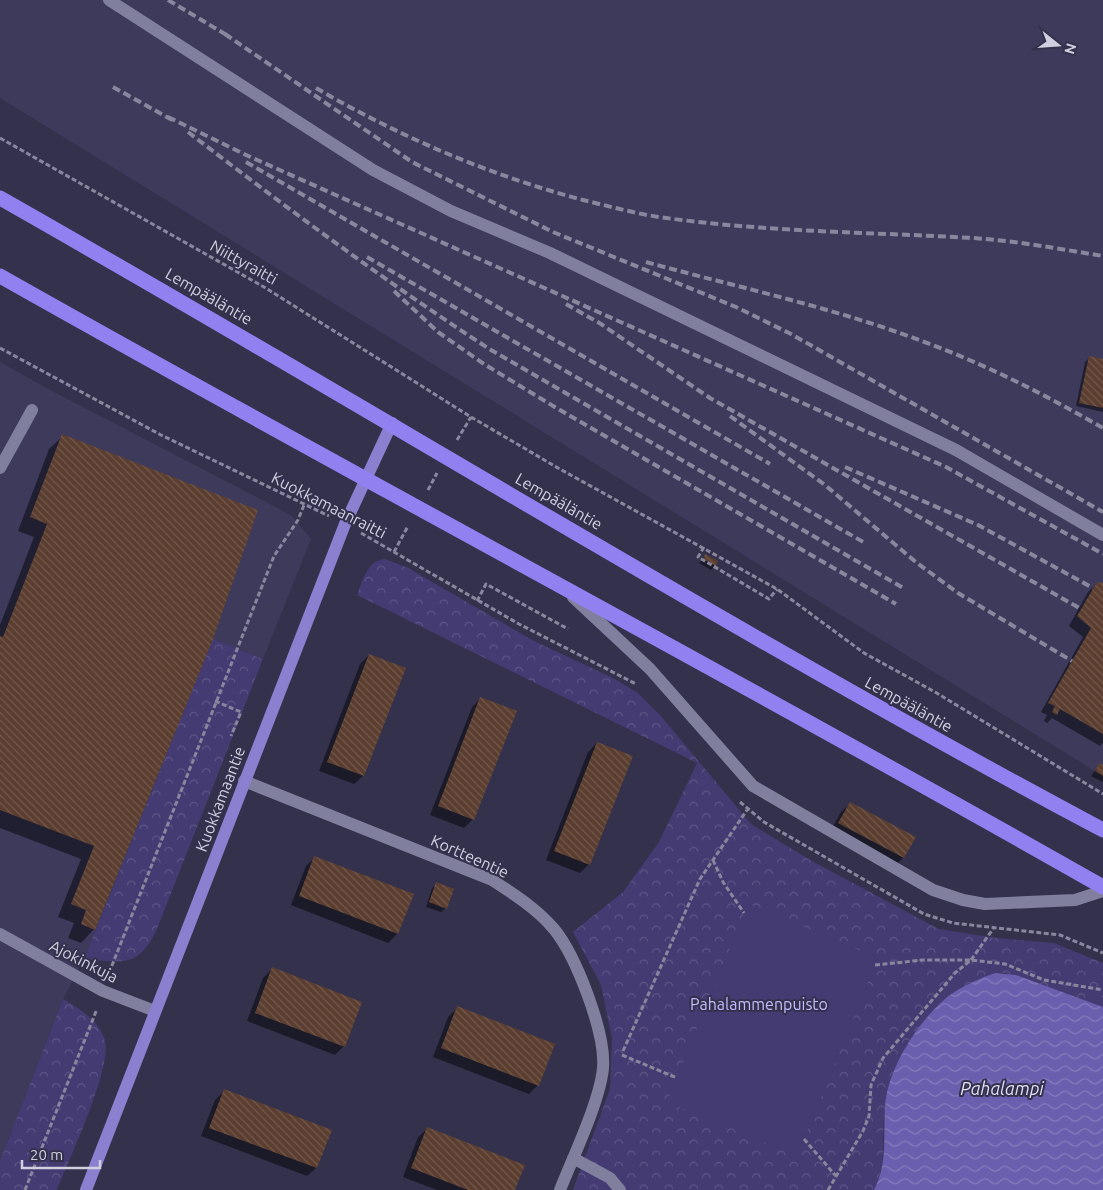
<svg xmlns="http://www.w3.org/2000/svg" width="1103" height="1190" viewBox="0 0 1103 1190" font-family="Ubuntu,sans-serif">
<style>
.built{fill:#3d3a5c}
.park{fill:url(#park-crowns)}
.pitch{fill:#433b72}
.water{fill:url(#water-waves)}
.shadow{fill:#0007}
.building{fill:url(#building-back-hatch)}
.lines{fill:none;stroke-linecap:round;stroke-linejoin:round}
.path{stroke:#89879d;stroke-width:3;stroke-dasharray:5 2.5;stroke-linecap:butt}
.minor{stroke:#807f9e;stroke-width:12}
.major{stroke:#8a80cf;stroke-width:12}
.highway{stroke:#9080f0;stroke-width:15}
.rail{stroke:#89879d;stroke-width:4;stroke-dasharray:8 4;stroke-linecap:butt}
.labels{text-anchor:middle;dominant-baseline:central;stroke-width:4;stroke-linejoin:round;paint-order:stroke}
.street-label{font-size:16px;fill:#d0cfe0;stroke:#34314d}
.park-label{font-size:16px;fill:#c1bcfd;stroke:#34314d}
.water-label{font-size:18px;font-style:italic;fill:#dfdef5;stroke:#34314d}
</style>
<defs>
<pattern id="park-crowns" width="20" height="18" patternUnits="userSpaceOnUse" patternTransform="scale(1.25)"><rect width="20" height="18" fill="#433b72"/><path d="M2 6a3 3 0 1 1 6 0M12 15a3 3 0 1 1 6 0" fill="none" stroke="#5d5686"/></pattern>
<pattern id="water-waves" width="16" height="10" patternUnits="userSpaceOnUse" patternTransform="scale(1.25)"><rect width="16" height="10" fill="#695fae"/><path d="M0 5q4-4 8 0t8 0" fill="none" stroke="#847cbc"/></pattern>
<pattern id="building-back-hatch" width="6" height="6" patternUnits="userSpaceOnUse" patternTransform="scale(1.25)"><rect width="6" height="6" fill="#5b3e2f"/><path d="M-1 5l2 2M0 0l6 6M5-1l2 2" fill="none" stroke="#72594d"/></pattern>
</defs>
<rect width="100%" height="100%" fill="#34314d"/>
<path class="built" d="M 0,0 L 1103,0 L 1103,776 L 0,98 Z
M 0,362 L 50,390 L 291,515 L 311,539 L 263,659 L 213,640 L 84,959 L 63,999 L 0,1161 Z"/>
<path class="park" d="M 385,559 L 408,568 L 534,641 L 613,678 L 638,693 L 660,715 L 751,824 L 810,860 L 939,929 L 996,938 L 1054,943 L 1103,963 L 1103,1007 L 1004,973 C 945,980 892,1049 885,1107 C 881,1136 888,1163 874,1190 L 573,1190 L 610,1089 L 612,1039 L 601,985 L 573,932 L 623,892 L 659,842 L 697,763 L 357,595 C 363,580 367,561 385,559 Z
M 213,639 L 263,659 L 157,929 C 138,969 123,962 84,959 Z
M 63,999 C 80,1009 99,1020 105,1041 C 112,1068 69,1160 57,1190 L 0,1190 L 0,1161 Z"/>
<path class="pitch" d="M 748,904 L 878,958 L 797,1155 L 667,1102 Z"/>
<path class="water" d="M 996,973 L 1016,975 L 1103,1007 L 1103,1190 L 874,1190 C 888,1164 883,1135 885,1107 C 887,1070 917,1023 945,999 C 956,989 982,977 996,973 Z"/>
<path class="shadow" d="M 1090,357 L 1103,360 L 1103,412 L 1076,406 L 1085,362 Z
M 63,436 L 256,511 L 94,929 L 81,943 L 68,938 L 74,923 L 58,917 L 81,859 L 0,828 L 0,625 L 34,537 L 18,531 L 49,449 Z
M 705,556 L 717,562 L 711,570 L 699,563 Z
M 1097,583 L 1103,585 L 1103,743 L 1100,746 L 1052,718 L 1047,723 L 1044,721 L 1047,715 L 1041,712 L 1083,637 L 1069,626 L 1088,592 Z
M 369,655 L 363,776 L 354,784 L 319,771 L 360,664 Z
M 481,698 L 473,819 L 464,828 L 430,815 L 472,707 Z
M 597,743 L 589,864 L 580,873 L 546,860 L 588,752 Z
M 1099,765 L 1103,767 L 1103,782 L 1091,776 Z
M 850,804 L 914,838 L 903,858 L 894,867 L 830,832 L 841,812 Z
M 315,857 L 397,934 L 388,943 L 291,905 L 306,866 Z
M 437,884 L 446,908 L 441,912 L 426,907 L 432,888 Z
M 272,969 L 344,1046 L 335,1055 L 247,1021 L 263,978 Z
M 457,1008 L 538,1085 L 529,1094 L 433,1057 L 448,1017 Z
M 224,1091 L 316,1168 L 307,1176 L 201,1136 L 215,1100 Z
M 427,1129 L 514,1190 L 437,1190 L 403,1177 L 418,1137 Z"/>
<path class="building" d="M 1089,356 L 1103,359 L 1103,408 L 1079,403 Z
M 62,434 L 258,510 L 213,639 L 95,930 L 81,924 L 86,910 L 71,904 L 94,846 L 0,810 L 0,636 L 3,637 L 47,524 L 30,517 Z
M 705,554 L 718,561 L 716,566 L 703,559 Z
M 1097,582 L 1103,583 L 1103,734 L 1060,709 L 1057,715 L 1052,712 L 1055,706 L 1048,703 L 1091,628 L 1077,616 Z
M 369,654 L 406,668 L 364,776 L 327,762 Z
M 480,697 L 517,711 L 474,820 L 438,806 Z
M 597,742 L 633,756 L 590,865 L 554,851 Z
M 1099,763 L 1103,765 L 1103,776 L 1095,771 Z
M 850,802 L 916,837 L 904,858 L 838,823 Z
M 314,856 L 414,894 L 398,934 L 299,896 Z
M 436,882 L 454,889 L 447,909 L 429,902 Z
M 272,967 L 362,1002 L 345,1047 L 255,1013 Z
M 457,1006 L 555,1044 L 539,1086 L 441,1048 Z
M 224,1089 L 332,1130 L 317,1168 L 209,1128 Z
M 427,1127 L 525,1165 L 515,1190 L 468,1190 L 411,1168 Z"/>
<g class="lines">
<path class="path" d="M 0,138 L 264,287 L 471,417 L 558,468 L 777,589 L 864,653 L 935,692 L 1103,794
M 0,348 L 161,435 L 329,516
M 457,440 L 471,417
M 428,490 L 437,473
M 361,533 L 519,624 L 636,684
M 704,547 L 698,557 L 769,599 L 777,589
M 394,552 L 408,526
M 477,601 L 486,584 L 568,629
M 215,701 L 241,712 L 231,736
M 740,802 L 764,822 L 924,914 L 953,923 L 1060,935 L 1103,953
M 713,860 L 723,882 L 744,913
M 875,965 L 923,960 L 971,960 L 1005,964 L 1044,980 L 1103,990
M 109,973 L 274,556 L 298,520 L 304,505
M 623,1051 L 700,879 L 747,810
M 622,1055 L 677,1078
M 804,1139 L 835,1175
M 25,1190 L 97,1009
M 828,1190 L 863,1131 L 869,1116 L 871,1085 L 883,1058 L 955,973 L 971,960 L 993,929"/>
<path class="minor" d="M 109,0 L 373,170 L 451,211 L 550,253 L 956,450 L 1103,535
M 0,468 L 32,410
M 573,597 L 650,669 L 753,786 L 933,890 L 963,900 L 985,904 L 1075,900 L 1103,891
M 244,781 L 492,880 C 514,894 537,909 554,929 C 576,956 606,1033 603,1068 C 600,1101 573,1157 560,1190
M 0,934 L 103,991 L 155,1011
M 573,1158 L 610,1178 L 620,1190"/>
<path class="major" d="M 86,1190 L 345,524 L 392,423"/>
<path class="highway" d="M 0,198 C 369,407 729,631 1103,830
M 0,276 C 366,483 738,679 1103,887"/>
<path class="rail" d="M 168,0 L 230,37
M 225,34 L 412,162 L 553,232 L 736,307 L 791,334 L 1103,512
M 113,87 L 174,121
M 316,88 C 400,137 489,175 583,200 C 608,206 633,213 659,217 C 763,232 868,232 973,238 C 1017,241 1060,249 1103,256
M 168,117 L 246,155 L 946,467 L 1103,554
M 188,132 C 287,208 387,283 491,350 L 905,589
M 246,162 L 770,464
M 367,257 L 865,543
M 646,262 C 737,287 831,307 919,340 C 983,363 1044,394 1103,428
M 394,291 L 438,332 L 484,364 L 558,409 L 896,604
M 566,304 L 601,324 L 710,398 L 1081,609
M 730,416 L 825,485 L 917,563 L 958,593 L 1072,661
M 845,467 L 978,525 L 1093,588"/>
</g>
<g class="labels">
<g class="street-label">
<text transform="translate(244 262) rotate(29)">Niittyraitti</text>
<text transform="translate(209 296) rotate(30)">Lempääläntie</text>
<text transform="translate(559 501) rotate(30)">Lempääläntie</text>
<text transform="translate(329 505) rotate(27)">Kuokkamaanraitti</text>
<text transform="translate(909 704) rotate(29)">Lempääläntie</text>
<text transform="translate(220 799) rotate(-69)">Kuokkamaantie</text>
<text transform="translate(470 856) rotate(24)">Kortteentie</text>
<text transform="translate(84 961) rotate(27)">Ajokinkuja</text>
</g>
<g class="park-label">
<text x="759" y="1004">Pahalammenpuisto</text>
</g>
<g class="water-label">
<text x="1002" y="1088">Pahalampi</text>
</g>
</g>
<g transform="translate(1058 45) rotate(107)" stroke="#34314d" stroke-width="4" paint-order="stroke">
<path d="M0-4L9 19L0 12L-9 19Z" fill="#d0cfe0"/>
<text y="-8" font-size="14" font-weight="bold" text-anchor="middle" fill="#d0cfe0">N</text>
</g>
<path d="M22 1160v8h78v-8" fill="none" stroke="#d0cfe0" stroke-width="2.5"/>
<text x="30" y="1160" font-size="15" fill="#d0cfe0" stroke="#34314d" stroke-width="4" paint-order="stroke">20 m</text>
</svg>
